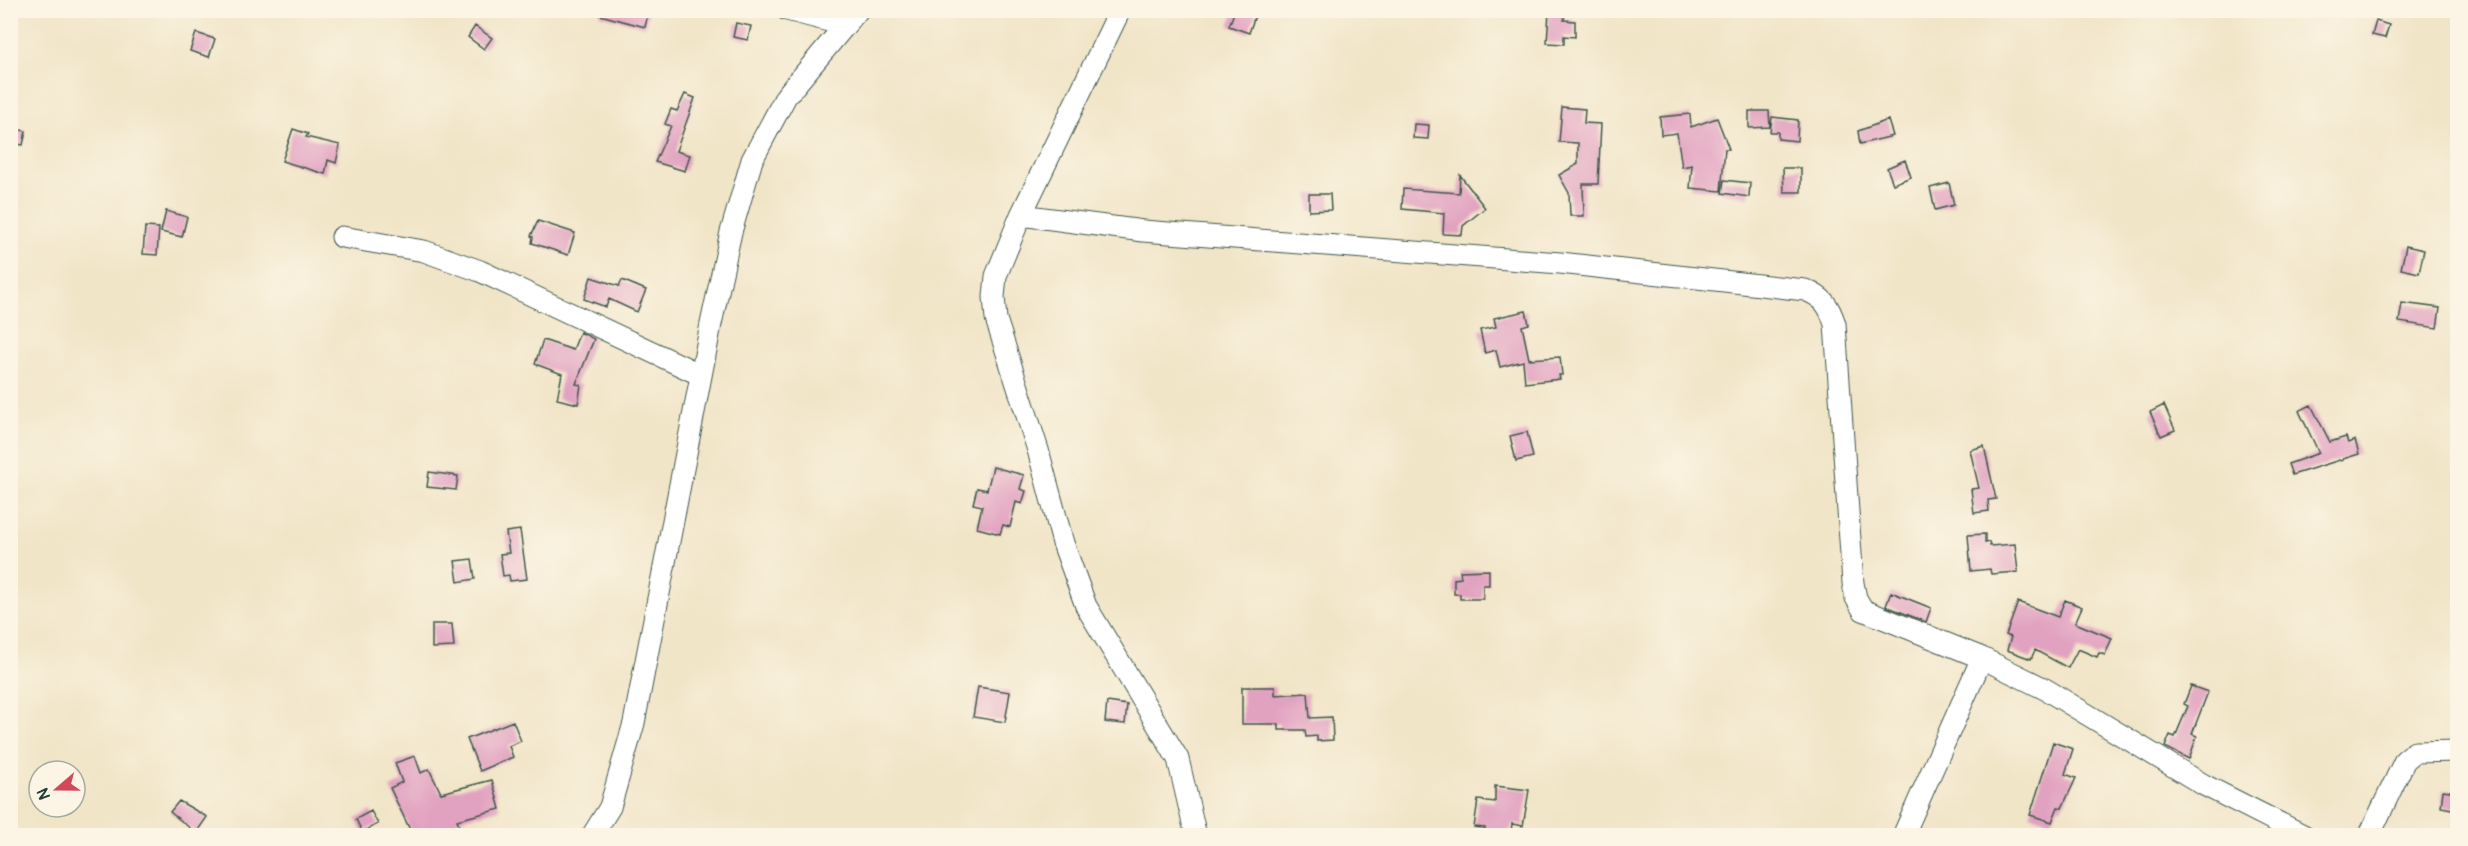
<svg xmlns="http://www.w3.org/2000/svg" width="2468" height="846" viewBox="0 0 2468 846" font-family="Pangolin,sans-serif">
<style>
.building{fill:#e1a1c0}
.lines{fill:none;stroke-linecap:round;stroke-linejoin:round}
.street-casing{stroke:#3e564a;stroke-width:23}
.street{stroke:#fff;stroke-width:21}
</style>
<rect width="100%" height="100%" fill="#fcf5e5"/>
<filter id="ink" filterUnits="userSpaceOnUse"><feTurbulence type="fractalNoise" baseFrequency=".0167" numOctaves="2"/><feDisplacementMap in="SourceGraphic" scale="12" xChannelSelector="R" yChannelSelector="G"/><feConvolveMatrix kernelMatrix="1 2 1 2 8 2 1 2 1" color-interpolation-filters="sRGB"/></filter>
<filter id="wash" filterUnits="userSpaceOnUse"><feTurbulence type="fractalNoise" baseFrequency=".008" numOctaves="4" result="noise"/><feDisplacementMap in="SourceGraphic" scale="24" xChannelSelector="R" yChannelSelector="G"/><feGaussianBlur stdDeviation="1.35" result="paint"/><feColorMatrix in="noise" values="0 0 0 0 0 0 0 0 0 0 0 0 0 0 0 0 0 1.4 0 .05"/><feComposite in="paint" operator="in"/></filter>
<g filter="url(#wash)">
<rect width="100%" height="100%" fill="#f1e5c8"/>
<g id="blocks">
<path class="building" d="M 601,10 L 649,10 L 645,27 L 600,15 Z
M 1235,10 L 1257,10 L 1249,33 L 1229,26 Z
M 1549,11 L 1565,12 L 1564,20 L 1575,21 L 1575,37 L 1564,36 L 1564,44 L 1547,43 Z
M 2376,21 L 2389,25 L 2385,38 L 2372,35 Z
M 736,23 L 751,26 L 748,40 L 733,37 Z
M 475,26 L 492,38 L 484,49 L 468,37 Z
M 196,33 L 215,39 L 209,57 L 190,51 Z
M 685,94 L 695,98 L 676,151 L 690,155 L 685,171 L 655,162 L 671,126 L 665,124 L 671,109 L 677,111 Z
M 1562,107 L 1585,109 L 1584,123 L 1601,124 L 1598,184 L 1583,184 L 1584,216 L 1570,216 L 1569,193 L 1559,175 L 1578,164 L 1578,143 L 1559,142 Z
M 1749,111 L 1769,111 L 1770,127 L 1749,128 Z
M 1690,114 L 1691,127 L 1717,118 L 1729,149 L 1725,149 L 1721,191 L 1690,188 L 1692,165 L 1682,167 L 1677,133 L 1661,135 L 1660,117 Z
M 1772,117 L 1798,120 L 1797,141 L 1778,139 L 1778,132 L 1770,132 Z
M 1888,120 L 1893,136 L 1860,144 L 1858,131 Z
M 1414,124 L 1429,125 L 1428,139 L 1413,138 Z
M 10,128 L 26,131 L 23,145 L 10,143 Z
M 293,129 L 308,134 L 306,137 L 340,145 L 336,163 L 328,160 L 325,174 L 282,161 Z
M 1905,160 L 1911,177 L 1893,184 L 1887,168 Z
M 1783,168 L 1801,168 L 1801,192 L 1784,192 Z
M 1460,175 L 1485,208 L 1463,226 L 1462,235 L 1443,234 L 1444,213 L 1402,209 L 1403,189 L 1459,193 Z
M 1724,180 L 1750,183 L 1749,197 L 1722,193 Z
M 1949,183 L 1954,205 L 1935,210 L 1930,188 Z
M 1309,194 L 1330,194 L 1331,210 L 1309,211 Z
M 166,211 L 187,217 L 182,237 L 161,232 Z
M 538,221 L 575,233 L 568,255 L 532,243 L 533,237 L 531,236 Z
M 145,227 L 159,228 L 157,255 L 143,254 Z
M 2406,246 L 2424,250 L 2419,273 L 2401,269 Z
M 591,277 L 619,286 L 622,280 L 646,290 L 637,312 L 609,299 L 606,307 L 584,299 Z
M 2402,303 L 2440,308 L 2437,328 L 2399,322 Z
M 1526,311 L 1529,324 L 1522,326 L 1529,359 L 1560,357 L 1562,375 L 1559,375 L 1560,379 L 1525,383 L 1523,361 L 1500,367 L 1496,350 L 1485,353 L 1480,330 L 1496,327 L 1494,318 Z
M 580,332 L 594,339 L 576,384 L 581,385 L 578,404 L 557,399 L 562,374 L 535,364 L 543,340 L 573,350 Z
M 2164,405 L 2175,430 L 2161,436 L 2150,412 Z
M 2311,405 L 2330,442 L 2346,437 L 2348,443 L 2355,440 L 2359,454 L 2292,475 L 2288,464 L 2319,453 L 2299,411 Z
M 1527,432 L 1533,457 L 1516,461 L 1510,436 Z
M 1984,446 L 1996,499 L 1988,500 L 1989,511 L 1974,513 L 1971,489 L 1979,488 L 1970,450 Z
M 993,467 L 1024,475 L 1020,489 L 1026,491 L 1022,504 L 1016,502 L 1010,527 L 1003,525 L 1000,534 L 977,528 L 982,506 L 973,504 L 977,488 L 987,490 Z
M 429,472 L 458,476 L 456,490 L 427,487 Z
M 520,530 L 527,579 L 510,581 L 509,575 L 503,576 L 500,554 L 509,553 L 506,532 Z
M 1985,534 L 1985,543 L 1989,542 L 1990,546 L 2015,544 L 2018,572 L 1991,574 L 1990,569 L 1971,571 L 1968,535 Z
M 472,559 L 475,579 L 458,582 L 455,561 Z
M 1489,570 L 1489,585 L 1483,585 L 1483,599 L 1460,599 L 1460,594 L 1454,594 L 1454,579 L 1461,578 L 1460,571 Z
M 1891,592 L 1931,608 L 1926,622 L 1886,606 Z
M 2065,600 L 2082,607 L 2075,623 L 2112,638 L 2105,655 L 2099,653 L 2097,657 L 2078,649 L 2068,668 L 2035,650 L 2031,659 L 2007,650 L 2011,637 L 2006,635 L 2018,602 L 2058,617 Z
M 432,624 L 452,624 L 454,647 L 432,648 Z
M 2191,686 L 2208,692 L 2192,734 L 2197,736 L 2189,759 L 2165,747 L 2170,735 L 2175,737 L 2188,706 L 2184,704 Z
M 978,687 L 1010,692 L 1005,722 L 973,717 Z
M 1242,687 L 1275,687 L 1275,695 L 1308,693 L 1310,718 L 1332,717 L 1333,740 L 1317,741 L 1317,736 L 1306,737 L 1305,730 L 1279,730 L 1279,724 L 1242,724 Z
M 1107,702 L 1127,705 L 1125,724 L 1105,722 Z
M 513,721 L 521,741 L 509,746 L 513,757 L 480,771 L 467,739 Z
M 2053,742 L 2073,749 L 2065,774 L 2076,778 L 2062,808 L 2058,807 L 2052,822 L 2030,815 Z
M 415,756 L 421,773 L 429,769 L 441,793 L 492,780 L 500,809 L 457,820 L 462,836 L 413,836 L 390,788 L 402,782 L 395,763 Z
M 1495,786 L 1529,790 L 1523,826 L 1512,824 L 1511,831 L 1507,830 L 1506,836 L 1485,834 L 1485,828 L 1474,827 L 1478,800 L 1495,802 Z
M 2443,790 L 2457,792 L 2457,810 L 2441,807 Z
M 179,801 L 207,817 L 196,833 L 170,812 Z
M 371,811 L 378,824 L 362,832 L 356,819 Z"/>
</g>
</g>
<g filter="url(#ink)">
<use href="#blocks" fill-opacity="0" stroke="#3e564a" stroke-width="1.5"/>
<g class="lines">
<defs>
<path id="street" d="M 787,10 L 844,25
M 1120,10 L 1021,215 L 996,276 L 994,297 L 996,319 L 1038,450 L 1063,543 L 1086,606 L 1178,759 L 1196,836
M 1021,215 L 1143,231 L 1560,263 L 1805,290 C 1823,297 1829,305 1835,324 L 1853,583 L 1856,598 L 1863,610 L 1982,658 L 2045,689 L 2204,785 L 2305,836
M 342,237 L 424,251 L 480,271 L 701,375
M 592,836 L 610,807 L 634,723 L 711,324 L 731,232 L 752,160 L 786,96 L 858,10
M 1903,836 L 1982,658
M 2369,836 L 2405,760 L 2415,752 L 2458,751"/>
</defs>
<use href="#street" class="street-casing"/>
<use href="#street" class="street"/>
</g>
</g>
<rect width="2468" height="846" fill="none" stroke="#fcf5e5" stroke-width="36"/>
<g transform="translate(57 789) rotate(250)"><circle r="28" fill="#fcf5e5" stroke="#a4ab9e" stroke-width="1.5"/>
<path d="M0-4.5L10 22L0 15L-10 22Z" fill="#d1495b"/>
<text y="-9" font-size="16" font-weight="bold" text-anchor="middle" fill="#1f3d34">N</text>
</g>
</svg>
